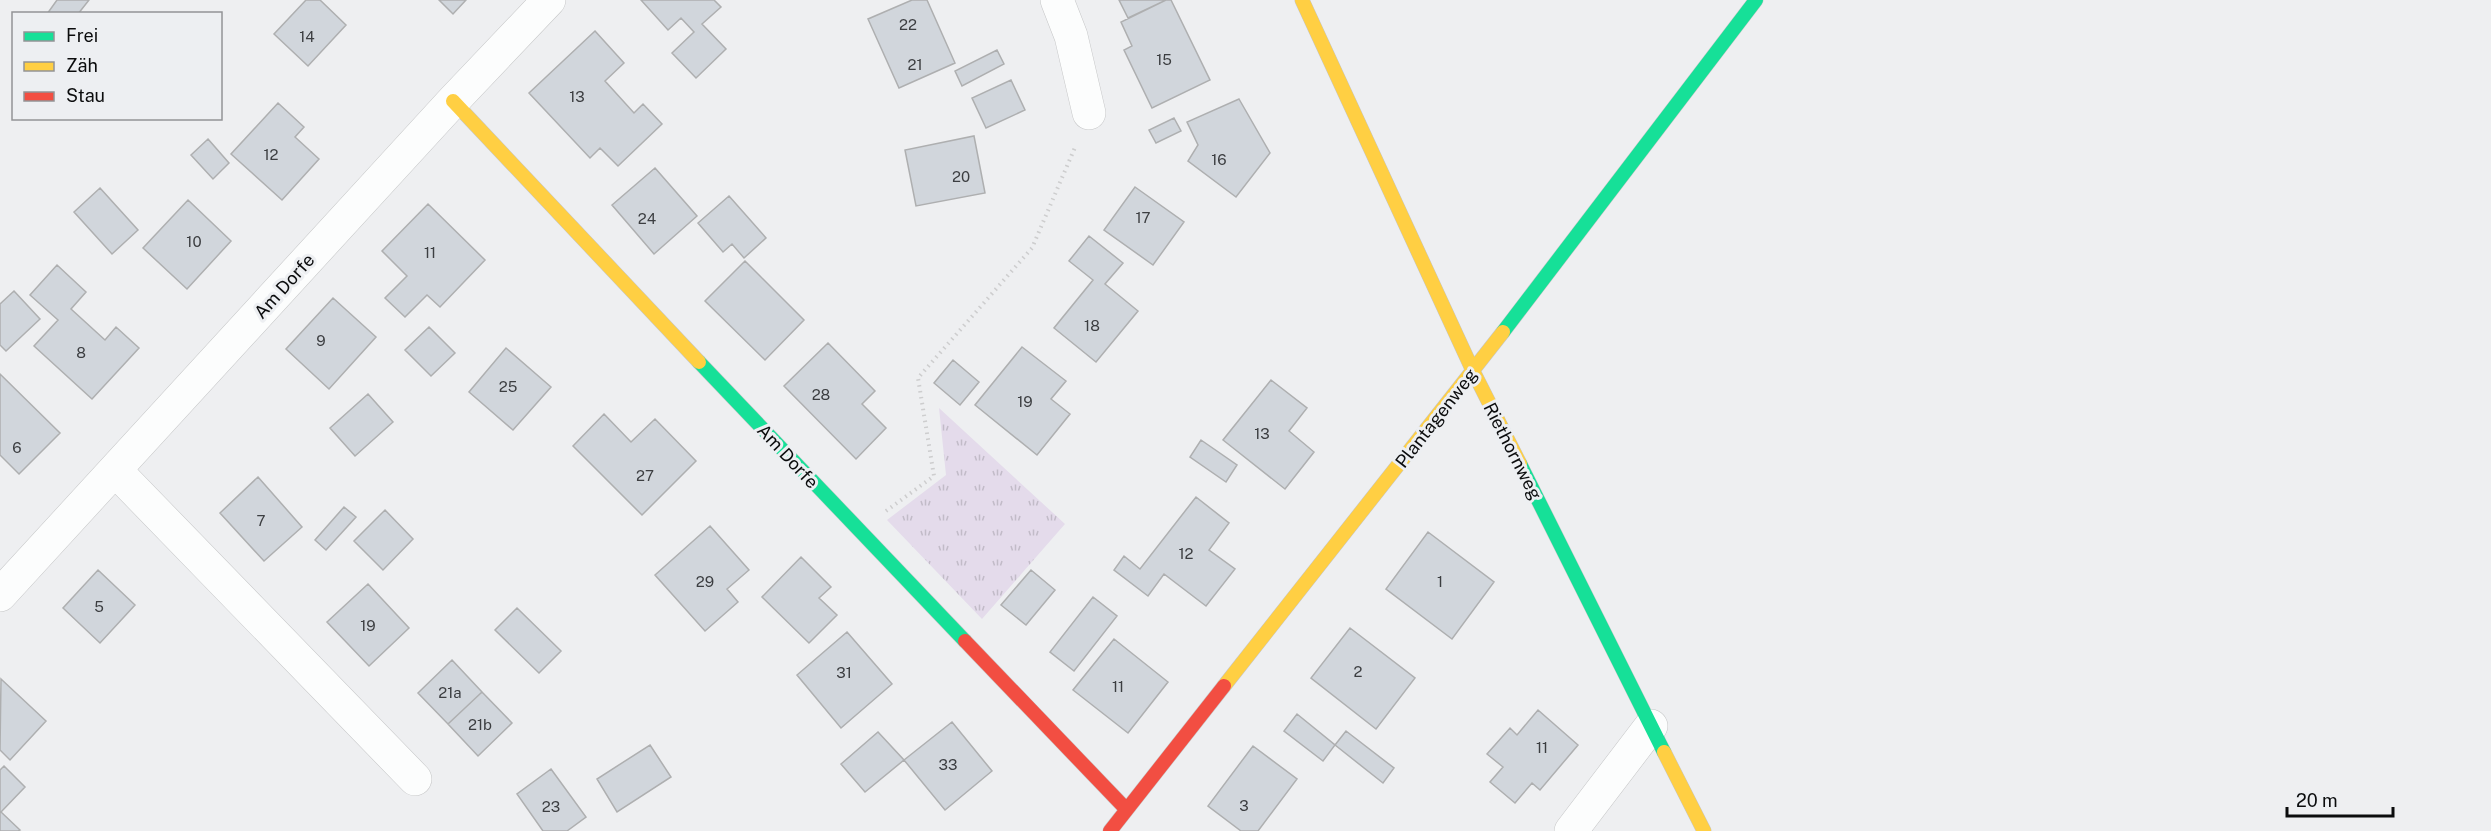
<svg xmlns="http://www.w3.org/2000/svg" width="2491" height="831" viewBox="0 0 2491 831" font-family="'Public Sans',sans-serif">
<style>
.park{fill:url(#park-tufts)}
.building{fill:#d1d6dc;stroke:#aeafb0;stroke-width:1.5}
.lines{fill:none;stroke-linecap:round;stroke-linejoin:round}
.street-casing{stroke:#c5c6c7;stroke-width:34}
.fast-casing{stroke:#c5c6c7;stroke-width:15}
.slow-casing{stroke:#c5c6c7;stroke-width:15}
.jam-casing{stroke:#c5c6c7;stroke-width:15}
.path{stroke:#cdcdce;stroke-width:4;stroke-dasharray:1.5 4.5;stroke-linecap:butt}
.street{stroke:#fcfdfd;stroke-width:33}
.fast{stroke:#16e098;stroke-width:14}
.slow{stroke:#ffcf43;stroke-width:14}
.jam{stroke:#f24e42;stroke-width:14}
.labels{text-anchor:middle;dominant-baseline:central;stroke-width:6;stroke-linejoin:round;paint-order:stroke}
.number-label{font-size:15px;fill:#3c3e41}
.street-label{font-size:18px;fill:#0b0c0d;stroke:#edeff2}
</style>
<defs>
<pattern id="park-tufts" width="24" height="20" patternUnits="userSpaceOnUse" patternTransform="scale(1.5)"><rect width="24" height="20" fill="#e4dbeb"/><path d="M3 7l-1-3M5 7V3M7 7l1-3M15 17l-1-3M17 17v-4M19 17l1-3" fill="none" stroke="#c2bbc8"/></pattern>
</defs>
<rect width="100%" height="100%" fill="#eeeff1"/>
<path class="park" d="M 939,408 L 1065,524 L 982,619 L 887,520 L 946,475 Z"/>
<path class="building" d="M 57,0 L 89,0 L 78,14 L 47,14 Z
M 306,0 L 320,0 L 346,25 L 308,66 L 274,34 Z
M 439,0 L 466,0 L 453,14 Z
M 641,0 L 714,0 L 721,7 L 702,24 L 726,49 L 696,78 L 672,53 L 694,32 L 681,18 L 668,30 Z
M 912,0 L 927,0 L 955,63 L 899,88 L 868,19 Z
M 1119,0 L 1166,0 L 1128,18 Z
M 1166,0 L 1171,0 L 1210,80 L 1152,108 L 1124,50 L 1132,46 L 1121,22 Z
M 595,31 L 624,63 L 605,81 L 634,113 L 643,104 L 662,124 L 618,166 L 600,148 L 590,158 L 529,93 Z
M 997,50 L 1004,64 L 962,86 L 955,71 Z
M 1011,80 L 1025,110 L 986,128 L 972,98 Z
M 1239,99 L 1270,153 L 1236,197 L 1188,161 L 1198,145 L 1187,122 Z
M 278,103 L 304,127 L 295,137 L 319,159 L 282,200 L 231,154 Z
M 1174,118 L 1181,131 L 1156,143 L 1149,130 Z
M 974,136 L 985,193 L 916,206 L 905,150 Z
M 208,139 L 229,163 L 213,179 L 191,155 Z
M 655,168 L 697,216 L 654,254 L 612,205 Z
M 1135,187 L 1184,222 L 1153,265 L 1104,230 Z
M 100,188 L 138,230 L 112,254 L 74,212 Z
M 729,196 L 766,238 L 744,258 L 732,244 L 723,252 L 698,223 Z
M 188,200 L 231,241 L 187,289 L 143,248 Z
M 428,204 L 485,260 L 440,307 L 427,295 L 405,317 L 385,298 L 407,276 L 382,251 Z
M 1089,236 L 1123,263 L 1105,284 L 1138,311 L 1096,362 L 1054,328 L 1093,280 L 1069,261 Z
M 745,261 L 804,320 L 765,360 L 705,301 Z
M 57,265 L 86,292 L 71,309 L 105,340 L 116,327 L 139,348 L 92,399 L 34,346 L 58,320 L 30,295 Z
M 14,291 L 40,319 L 6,351 L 0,345 L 0,304 Z
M 333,298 L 376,337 L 329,389 L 286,349 Z
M 429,327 L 455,353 L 431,376 L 405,350 Z
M 828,343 L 875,391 L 862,404 L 886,428 L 856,459 L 784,386 Z
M 1022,347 L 1066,381 L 1051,399 L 1070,414 L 1037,455 L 975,405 Z
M 506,348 L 551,387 L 513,430 L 469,392 Z
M 953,360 L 979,382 L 960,405 L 934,383 Z
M 0,374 L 60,433 L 19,474 L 0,455 Z
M 1271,380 L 1307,408 L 1289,431 L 1314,452 L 1285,489 L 1223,440 Z
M 368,394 L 393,422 L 355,456 L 330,428 Z
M 604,414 L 631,442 L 655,419 L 696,461 L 642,515 L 573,446 Z
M 1201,440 L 1237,465 L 1226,482 L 1190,457 Z
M 258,477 L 302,527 L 264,561 L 220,513 Z
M 1196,497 L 1229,523 L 1209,550 L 1235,569 L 1206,606 L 1164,574 L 1148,596 L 1114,570 L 1124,556 L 1140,569 Z
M 344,507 L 356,517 L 326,550 L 315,540 Z
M 385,510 L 413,539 L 383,570 L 354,541 Z
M 710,526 L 749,570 L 727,589 L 738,602 L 705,631 L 655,575 Z
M 1428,532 L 1494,582 L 1452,639 L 1386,589 Z
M 801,557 L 831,587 L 819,598 L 837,615 L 809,643 L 762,597 Z
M 98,570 L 135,605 L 100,643 L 63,608 Z
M 1031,570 L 1055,590 L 1026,625 L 1001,605 Z
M 368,584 L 409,628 L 369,666 L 327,622 Z
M 1093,597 L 1117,616 L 1074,671 L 1050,652 Z
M 517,608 L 561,651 L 539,673 L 495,630 Z
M 1350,628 L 1415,678 L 1376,729 L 1311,678 Z
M 847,632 L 892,684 L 841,728 L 797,675 Z
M 1114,639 L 1168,682 L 1128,733 L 1073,690 Z
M 452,660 L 482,692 L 448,724 L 418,693 Z
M 1,679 L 46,721 L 10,760 L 0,750 Z
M 482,692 L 512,723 L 478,756 L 448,724 Z
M 1538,710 L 1578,745 L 1540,790 L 1532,783 L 1515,803 L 1490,782 L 1503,767 L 1487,754 L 1510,728 L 1517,735 Z
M 1297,714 L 1335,745 L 1323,761 L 1284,731 Z
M 952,722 L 992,771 L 945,810 L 904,760 Z
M 1346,731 L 1394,768 L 1383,783 L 1335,745 Z
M 878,732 L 904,760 L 865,792 L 841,764 Z
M 650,745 L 671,777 L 617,812 L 597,779 Z
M 1253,746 L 1297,779 L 1258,831 L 1241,831 L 1208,806 Z
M 4,766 L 25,787 L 1,812 L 20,830 L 18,831 L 0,831 L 0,770 Z
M 551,769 L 586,817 L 567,831 L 543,831 L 517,794 Z"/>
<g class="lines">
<defs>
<path id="street" d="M 1057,0 L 1071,36 L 1089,113
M 116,471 L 415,779
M 0,595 L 453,101 L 549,0
M 1571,831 L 1651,726"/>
<path id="fast" d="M 1503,332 L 1756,0
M 699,362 L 965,641
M 1520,464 L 1664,752"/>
<path id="slow" d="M 1302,0 L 1473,371 L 1520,464
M 453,101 L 699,362
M 1224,686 L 1503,332
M 1664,752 L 1704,831"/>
<path id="jam" d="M 965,641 L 1126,809
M 1110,831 L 1224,686"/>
</defs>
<use href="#street" class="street-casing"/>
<use href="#fast" class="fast-casing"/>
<use href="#slow" class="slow-casing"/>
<use href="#jam" class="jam-casing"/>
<path class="path" d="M 886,511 L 934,476 L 918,378 L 1032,248 L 1076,145"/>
<use href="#street" class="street"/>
<use href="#fast" class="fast"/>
<use href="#slow" class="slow"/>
<use href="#jam" class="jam"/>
</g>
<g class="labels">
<g class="number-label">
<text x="908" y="24">22</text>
<text x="307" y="36">14</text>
<text x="1164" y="59">15</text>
<text x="915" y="64">21</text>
<text x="577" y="96">13</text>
<text x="271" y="154">12</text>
<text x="1219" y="159">16</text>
<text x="961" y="176">20</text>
<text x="1143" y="217">17</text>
<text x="647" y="218">24</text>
<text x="194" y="241">10</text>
<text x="430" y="252">11</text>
<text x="1092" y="325">18</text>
<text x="321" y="340">9</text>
<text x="81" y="352">8</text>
<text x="508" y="386">25</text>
<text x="821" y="394">28</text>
<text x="1025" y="401">19</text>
<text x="1262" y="433">13</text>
<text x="17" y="447">6</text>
<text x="645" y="475">27</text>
<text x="261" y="520">7</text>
<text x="1186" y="553">12</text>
<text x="705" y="581">29</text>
<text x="1440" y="581">1</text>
<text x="99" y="606">5</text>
<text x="368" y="625">19</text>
<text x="1358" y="671">2</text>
<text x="844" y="672">31</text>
<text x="1118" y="686">11</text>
<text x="450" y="692">21a</text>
<text x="480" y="724">21b</text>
<text x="1542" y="747">11</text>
<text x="948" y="764">33</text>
<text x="1244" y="805">3</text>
<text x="551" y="806">23</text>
</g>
<g class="street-label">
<text transform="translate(284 286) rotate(-48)">Am Dorfe</text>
<text transform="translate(1436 418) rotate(-52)">Plantagenweg</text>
<text transform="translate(1513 451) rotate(63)">Riethornweg</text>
<text transform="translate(788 456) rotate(47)">Am Dorfe</text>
</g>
</g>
<rect x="12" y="12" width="210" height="108" fill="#edeff2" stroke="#939496" stroke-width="1.5"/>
<rect x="24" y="32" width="30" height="9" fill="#16e098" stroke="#939496" stroke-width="1.5"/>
<text x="66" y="42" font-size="18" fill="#0b0c0d">Frei</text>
<rect x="24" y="62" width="30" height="9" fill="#ffcf43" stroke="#939496" stroke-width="1.5"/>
<text x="66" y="72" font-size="18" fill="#0b0c0d">Zäh</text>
<rect x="24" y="92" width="30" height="9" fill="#f24e42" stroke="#939496" stroke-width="1.5"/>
<text x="66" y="102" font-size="18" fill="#0b0c0d">Stau</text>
<path d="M2287 807v9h106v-9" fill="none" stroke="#0b0c0d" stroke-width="3"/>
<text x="2296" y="807" font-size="18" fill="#0b0c0d" stroke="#edeff2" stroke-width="4.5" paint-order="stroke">20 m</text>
</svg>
